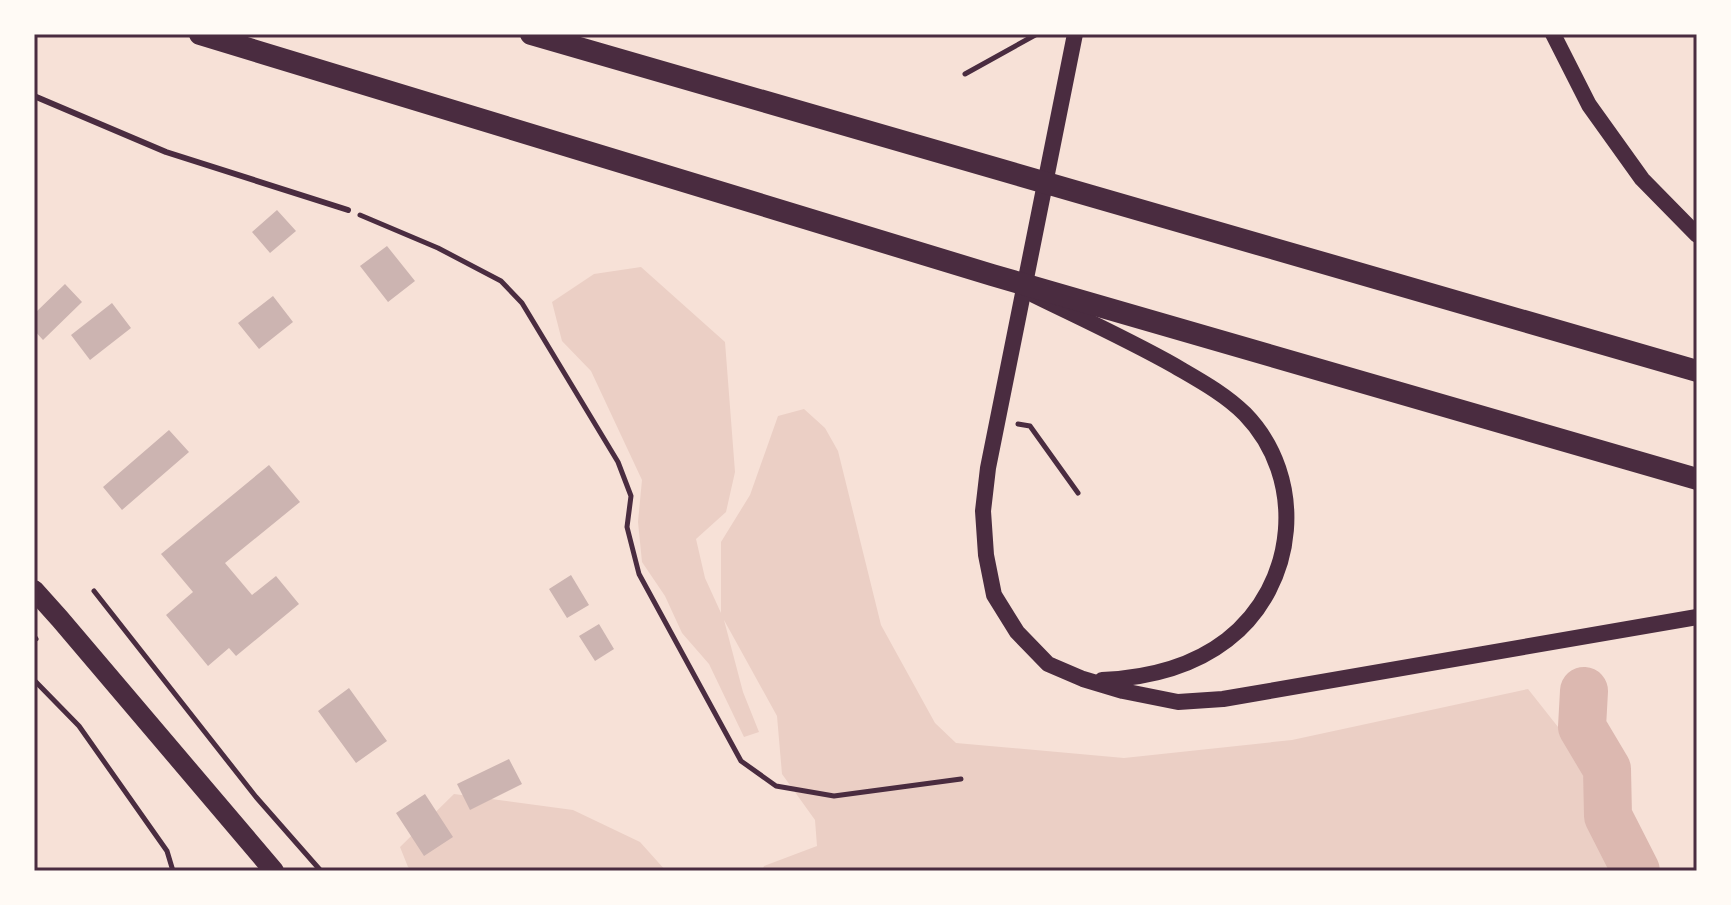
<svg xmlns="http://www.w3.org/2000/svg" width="1731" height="905" viewBox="0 0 1731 905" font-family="Roboto,sans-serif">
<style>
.green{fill:#ebcfc5}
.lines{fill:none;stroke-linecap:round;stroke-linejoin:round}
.river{stroke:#dcb8b0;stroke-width:48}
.building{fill:#ccb4b1}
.path{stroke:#4a2c40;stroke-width:5}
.service{stroke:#4a2c40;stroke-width:6}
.secondary{stroke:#4a2c40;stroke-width:16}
.primary{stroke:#4a2c40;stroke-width:20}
.trunk{stroke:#4a2c40;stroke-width:22}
.neatline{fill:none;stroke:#4a2c40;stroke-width:3}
</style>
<rect width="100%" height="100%" fill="#f7e1d7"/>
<path class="green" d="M 641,267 L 725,342 L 735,472 L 726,512 L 696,539 L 705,578 L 721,613 L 721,542 L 750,495 L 778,416 L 804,409 L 825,428 L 838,451 L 881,625 L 935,723 L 956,743 L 1124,758 L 1292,740 L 1528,689 L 1577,751 L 1594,817 L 1623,871 L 762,871 L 764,866 L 817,846 L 815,820 L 782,774 L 777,716 L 724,620 L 743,692 L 759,732 L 744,737 L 709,664 L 682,633 L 665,596 L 642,562 L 638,522 L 642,480 L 591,371 L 562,341 L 552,302 L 594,274 Z
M 454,794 L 573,810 L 640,842 L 666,871 L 414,871 L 408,867 L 400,847 Z"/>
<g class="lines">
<path class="river" d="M 1584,691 L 1582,727 L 1607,769 L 1608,816 L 1636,871"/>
</g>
<path class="building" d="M 277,210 L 296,231 L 270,253 L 252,232 Z
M 387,246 L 415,281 L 388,302 L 360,266 Z
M 65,284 L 82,302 L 43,340 L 34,330 L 34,314 Z
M 273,296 L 293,322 L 259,349 L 238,323 Z
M 112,303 L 131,328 L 90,360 L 71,335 Z
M 169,430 L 189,452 L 122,510 L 103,487 Z
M 269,465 L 300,502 L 225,563 L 252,595 L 276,576 L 299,604 L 236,656 L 229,648 L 208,666 L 166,615 L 193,592 L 161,554 Z
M 571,575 L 589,605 L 567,618 L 549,589 Z
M 599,624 L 614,649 L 595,661 L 579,636 Z
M 349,688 L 387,741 L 356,763 L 318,711 Z
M 509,759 L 522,784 L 470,810 L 457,784 Z
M 425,794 L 453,837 L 424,856 L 396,813 Z"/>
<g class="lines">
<path class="path" d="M 965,74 L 1037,34
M 360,215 L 438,248 L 501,281 L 522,303 L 618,462 L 631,496 L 627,527 L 639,574 L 741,761 L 776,786 L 834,796 L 961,779
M 1018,424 L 1030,426 L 1078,493
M 94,591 L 256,797 L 321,871
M 34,636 L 36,639
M 34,680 L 79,726 L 167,851 L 173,871"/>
<path class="service" d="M 34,96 L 166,152 L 348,210"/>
<path class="secondary" d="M 1075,34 L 988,468 L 983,511 L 986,555 L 994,595 L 1017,632 L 1048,664 L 1083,679 L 1123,691 L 1178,702 L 1223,699 L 1697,617
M 1553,34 L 1589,105 L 1642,179 L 1697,235
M 1034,295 C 1081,318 1129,340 1175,366 C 1199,380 1225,394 1245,414 C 1307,478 1298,585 1227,640 C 1192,667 1146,678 1102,680"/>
<path class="primary" d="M 34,590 L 60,619 L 274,871"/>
<path class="trunk" d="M 200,34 L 992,275 L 1697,479
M 531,34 L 1697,371"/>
</g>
<rect width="1731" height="905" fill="none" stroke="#fffaf5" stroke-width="72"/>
<rect x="36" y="36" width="1659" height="833" class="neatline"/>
</svg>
